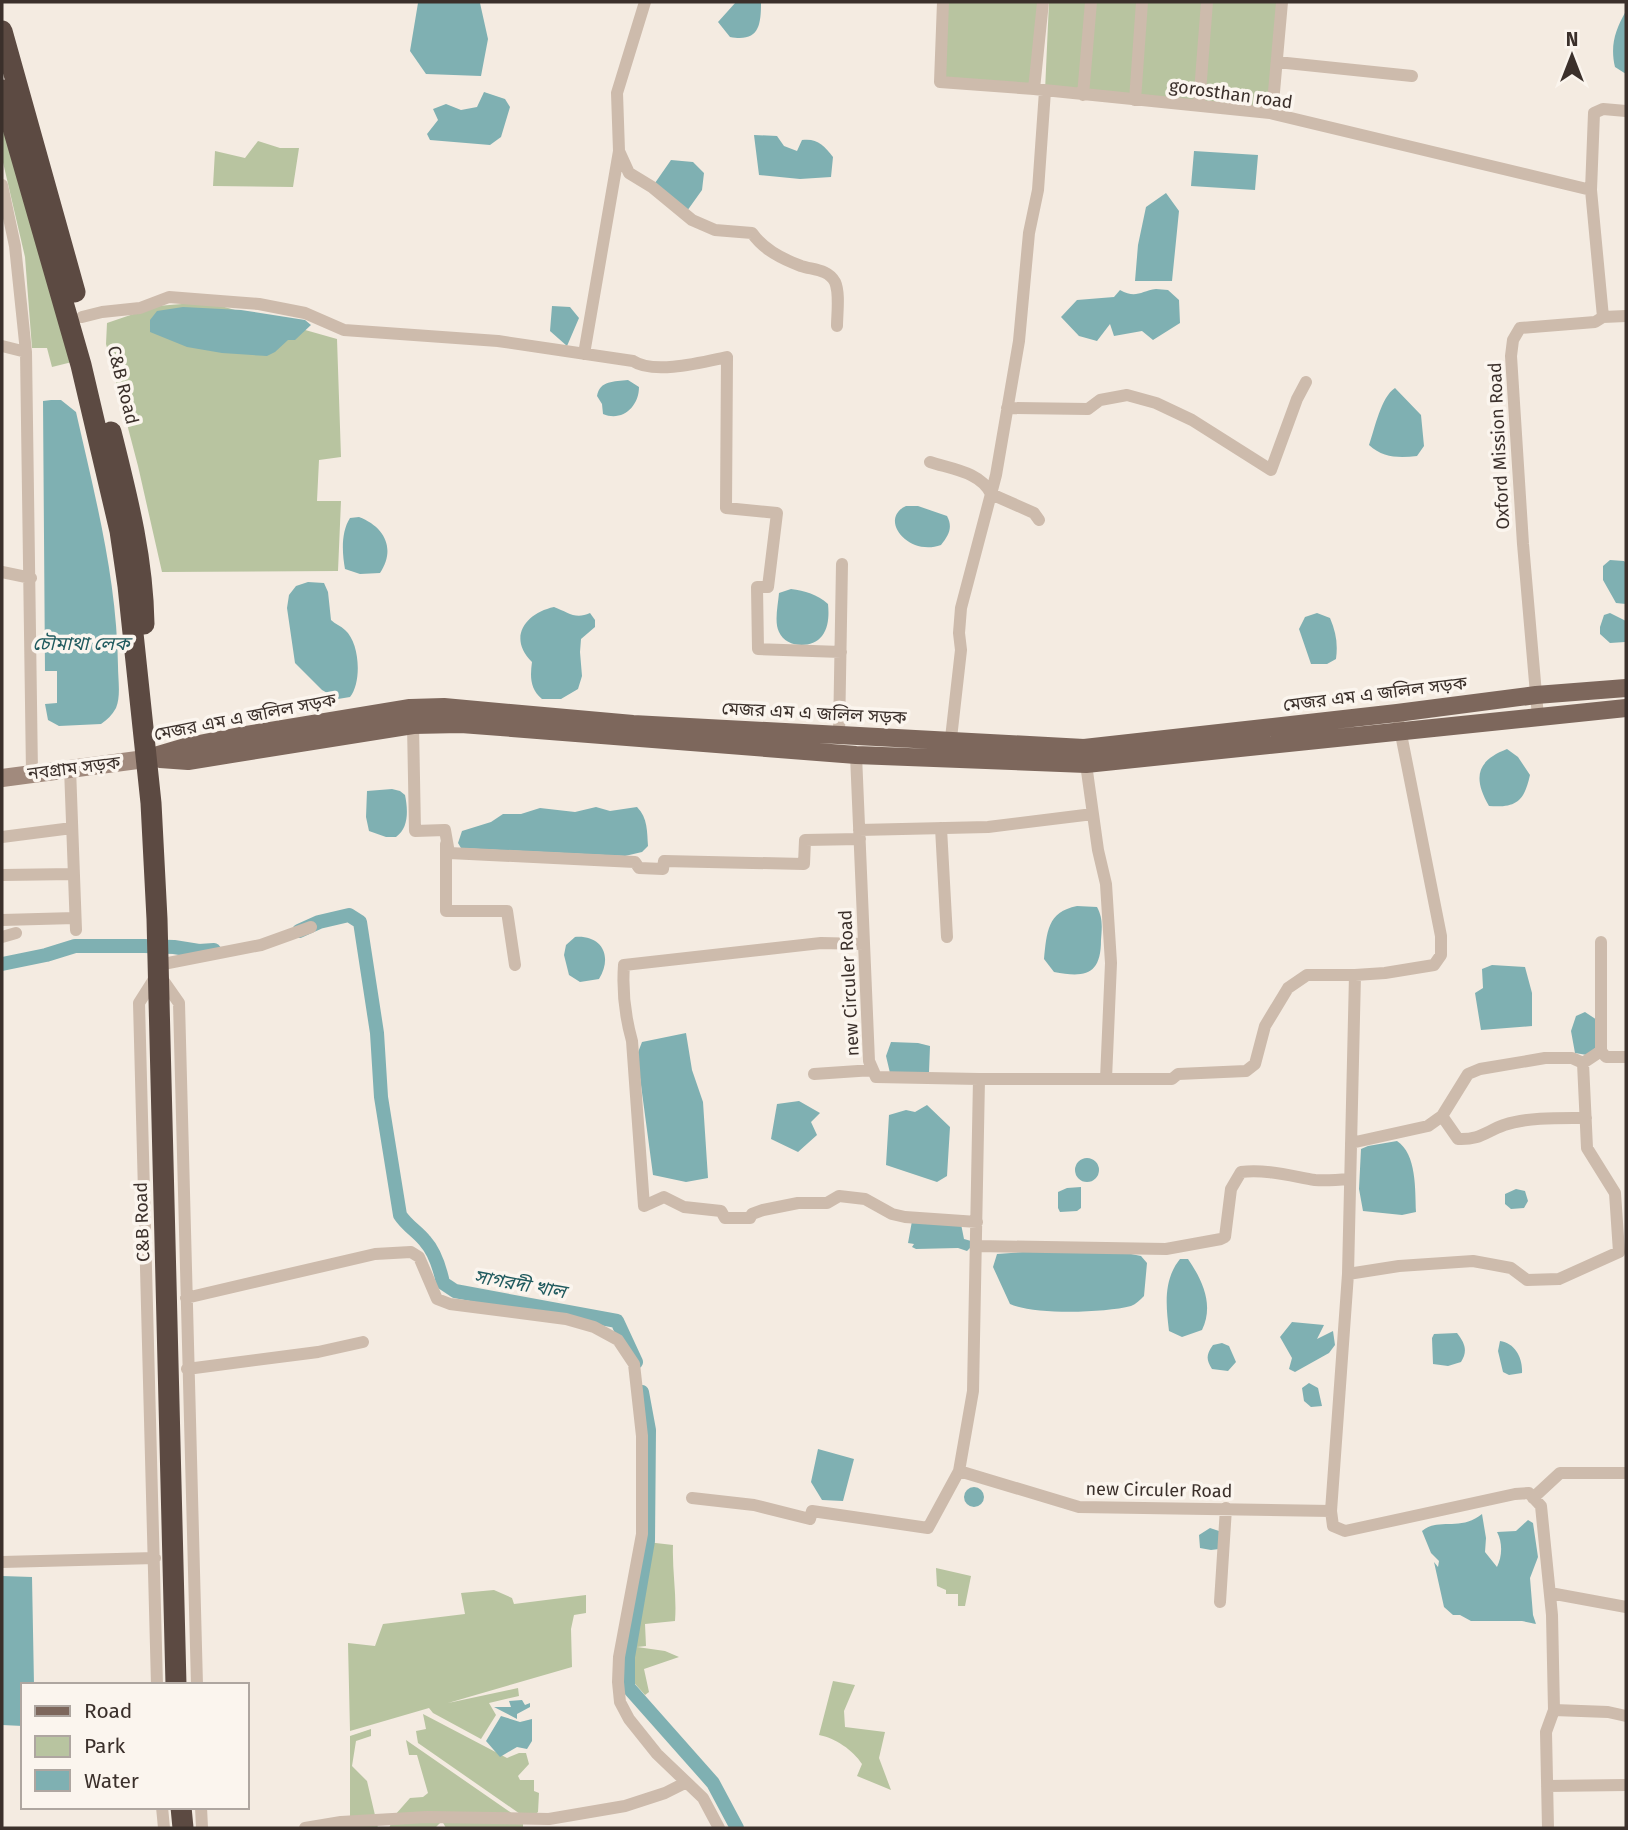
<svg xmlns="http://www.w3.org/2000/svg" width="1628" height="1830" viewBox="0 0 1628 1830" font-family="'Fira Sans','Noto Sans Bengali',sans-serif">
<style>
.green{fill:#b8c4a0}
.water{fill:#7fb0b2}
.lines{fill:none;stroke-linecap:round;stroke-linejoin:round}
.canal{stroke:#7fb0b2;stroke-width:14}
.street{stroke:#cdbbac;stroke-width:12}
.secondary{stroke:#a18a7d;stroke-width:18}
.primary{stroke:#7d675c;stroke-width:18}
.highway{stroke:#5c4a42;stroke-width:21}
.labels{text-anchor:middle;dominant-baseline:central;stroke-width:7;stroke-linejoin:round;paint-order:stroke}
.street-label{font-size:18px;fill:#3b302b;stroke:#fbf5ee}
.water-label{font-size:19px;font-style:italic;fill:#1f5a5e;stroke:#fbf5ee}
</style>
<rect width="100%" height="100%" fill="#f4ebe1"/>
<path class="green" d="M 943,2 L 1043,2 L 1034,89 L 940,82 Z
M 1049,2 L 1282,2 L 1270,113 L 1045,91 Z
M 2,94 L 76,361 L 52,367 L 47,348 L 32,348 L 25,257 L 2,158 Z
M 258,141 L 280,148 L 299,148 L 293,187 L 213,186 L 215,151 L 245,158 Z
M 207,302 L 337,339 L 341,457 L 319,460 L 317,501 L 341,501 L 338,571 L 162,572 L 138,466 L 106,344 L 107,323 L 157,306 Z
M 647,1542 L 673,1545 C 672,1571 677,1595 675,1621 L 645,1624 L 646,1646 L 637,1647 L 665,1651 L 679,1657 L 644,1669 L 649,1692 L 645,1695 L 629,1677 L 629,1646 Z
M 936,1568 L 971,1576 L 965,1606 L 958,1606 L 958,1594 L 946,1594 L 946,1590 L 937,1586 Z
M 494,1590 L 512,1598 L 514,1604 L 586,1595 L 586,1613 L 574,1615 L 571,1629 L 572,1667 L 448,1703 L 518,1688 L 519,1696 L 489,1703 L 496,1715 L 481,1739 L 433,1713 L 429,1708 L 350,1731 L 348,1643 L 375,1646 L 383,1624 L 465,1614 L 461,1593 Z
M 833,1681 L 855,1685 L 844,1711 L 845,1727 L 885,1732 L 879,1758 L 891,1790 L 857,1776 L 862,1764 C 853,1750 835,1738 819,1735 Z
M 423,1714 L 507,1758 L 519,1753 L 526,1753 L 529,1764 L 518,1776 L 520,1780 L 534,1780 L 534,1791 L 539,1793 L 538,1812 L 533,1816 L 523,1816 L 418,1743 L 416,1731 L 426,1729 Z
M 371,1729 L 371,1736 L 356,1741 L 352,1766 L 367,1781 L 378,1828 L 350,1828 L 350,1736 Z
M 406,1740 L 523,1821 L 523,1828 L 446,1828 L 442,1821 L 435,1828 L 389,1828 L 395,1815 L 410,1798 L 423,1797 L 428,1793 L 417,1755 L 409,1755 Z"/>
<path class="water" d="M 736,2 L 761,3 C 761,27 758,42 730,37 L 718,22 Z
M 418,3 L 480,3 L 488,39 L 481,76 L 426,74 L 410,51 Z
M 1626,11 L 1626,74 L 1615,67 C 1610,46 1615,30 1626,11 Z
M 484,92 L 505,99 L 510,107 L 501,137 L 490,145 L 430,140 L 427,134 L 438,120 L 433,109 L 446,104 L 461,110 L 477,107 Z
M 754,135 L 777,136 L 784,146 L 797,151 L 802,140 C 817,138 824,145 833,157 L 831,177 L 800,179 L 759,175 Z
M 1194,151 L 1258,155 L 1255,190 L 1191,186 Z
M 671,160 L 693,162 L 704,173 L 702,190 L 687,211 L 655,183 Z
M 1166,193 L 1179,211 L 1172,281 L 1135,281 L 1138,245 L 1146,207 Z
M 1156,289 L 1168,290 L 1179,300 L 1180,323 L 1153,340 L 1142,331 L 1114,336 L 1110,324 L 1097,341 L 1079,336 L 1061,317 L 1077,300 L 1114,297 L 1120,290 C 1136,299 1141,291 1156,289 Z
M 552,306 L 570,307 L 579,318 L 567,346 L 550,331 Z
M 183,307 L 241,310 L 305,320 L 311,325 L 295,340 L 288,340 L 275,352 L 267,356 L 222,353 L 187,347 L 150,332 L 150,320 L 157,311 Z
M 628,380 L 639,387 C 639,407 622,422 603,414 L 602,404 L 597,396 C 600,380 614,382 628,380 Z
M 1395,388 L 1421,415 L 1424,446 L 1417,456 C 1399,458 1383,458 1369,445 C 1375,428 1381,397 1395,388 Z
M 51,400 L 61,400 L 76,412 C 95,496 117,579 118,666 C 118,679 121,696 116,708 C 112,715 107,720 101,724 L 59,726 L 48,720 L 45,704 L 57,703 L 57,671 L 45,671 L 43,401 Z
M 906,506 L 918,506 L 947,516 C 953,527 949,535 941,545 C 908,557 878,519 906,506 Z
M 359,517 C 385,527 396,549 380,573 L 360,574 L 345,569 C 342,553 341,532 350,518 Z
M 1610,560 L 1624,561 L 1626,563 L 1626,604 L 1616,603 L 1603,580 L 1603,566 Z
M 308,582 L 324,583 L 328,592 L 331,620 C 335,624 341,626 345,630 C 360,643 362,682 350,697 L 338,699 L 322,690 L 295,663 L 287,608 L 289,595 L 296,586 Z
M 791,589 C 805,591 817,594 828,604 C 829,614 829,627 822,636 C 812,649 786,648 779,632 C 774,622 778,605 779,593 Z
M 554,607 C 568,612 575,620 590,613 L 595,620 L 595,627 L 581,639 L 580,652 L 582,676 L 578,689 L 561,699 L 542,699 C 530,689 530,677 532,662 C 507,637 526,613 554,607 Z
M 1317,613 L 1330,618 C 1336,632 1338,644 1336,659 L 1327,664 L 1311,664 L 1299,629 L 1305,617 Z
M 1610,613 L 1626,621 L 1625,642 L 1610,643 L 1600,634 L 1600,627 L 1604,615 Z
M 1507,749 L 1518,757 L 1530,775 C 1524,801 1517,808 1489,806 C 1473,778 1476,761 1507,749 Z
M 392,789 L 400,791 L 405,795 C 408,810 409,828 396,837 L 386,837 L 369,831 L 366,817 L 367,791 Z
M 596,807 L 610,811 L 637,807 C 648,818 647,832 648,846 L 642,852 L 625,856 L 461,848 L 458,843 L 462,831 L 491,822 L 503,814 L 521,814 L 540,808 L 575,812 Z
M 1077,906 L 1097,907 C 1103,918 1102,927 1101,940 C 1101,975 1085,978 1054,972 L 1044,959 C 1047,932 1047,912 1077,906 Z
M 575,937 C 602,935 613,956 599,979 L 580,982 L 569,975 L 564,955 L 566,945 Z
M 1492,965 L 1525,967 L 1532,993 L 1532,1026 L 1481,1030 L 1475,993 L 1483,988 L 1482,969 Z
M 1585,1012 L 1597,1020 L 1599,1045 L 1587,1055 L 1575,1053 L 1571,1031 L 1576,1016 Z
M 686,1033 L 692,1070 L 703,1102 L 708,1178 L 686,1182 L 653,1175 L 637,1055 L 642,1042 Z
M 891,1042 L 918,1043 L 930,1046 L 929,1072 L 890,1073 L 886,1056 Z
M 799,1101 L 820,1113 L 811,1122 L 817,1135 L 798,1152 L 771,1139 L 777,1104 Z
M 927,1105 L 950,1127 L 947,1176 L 937,1182 L 886,1165 L 889,1115 L 906,1110 L 915,1112 Z
M 1397,1141 C 1417,1154 1415,1190 1416,1212 L 1402,1215 L 1363,1211 L 1359,1189 L 1361,1149 L 1368,1146 Z
M1075 1170a12 12 0 1 1 24 0a12 12 0 1 1-24 0Z
M 1081,1187 L 1081,1208 L 1077,1211 L 1060,1212 L 1058,1208 L 1058,1192 L 1067,1188 Z
M 1516,1189 L 1525,1191 L 1528,1201 L 1524,1208 L 1511,1209 L 1505,1204 L 1505,1194 Z
M 912,1221 L 961,1224 L 964,1239 L 971,1241 L 971,1247 L 967,1251 L 958,1248 L 916,1249 L 912,1247 L 914,1244 L 908,1243 Z
M 1023,1252 L 1121,1252 L 1141,1256 L 1147,1263 L 1144,1296 C 1140,1300 1136,1304 1131,1306 C 1104,1313 1034,1315 1010,1304 L 993,1267 L 997,1254 Z
M 1180,1259 L 1188,1259 C 1203,1281 1214,1305 1202,1330 L 1182,1337 L 1169,1331 C 1166,1306 1163,1280 1180,1259 Z
M 1292,1322 L 1324,1325 L 1317,1339 L 1333,1331 L 1335,1345 L 1329,1353 L 1295,1372 L 1289,1369 L 1292,1358 L 1280,1337 Z
M 1457,1333 C 1465,1343 1468,1351 1461,1362 L 1448,1366 L 1433,1364 L 1432,1338 L 1434,1334 Z
M 1500,1341 C 1515,1343 1523,1358 1522,1373 L 1509,1375 L 1503,1372 L 1498,1351 Z
M 1222,1343 L 1229,1346 L 1236,1362 L 1228,1371 L 1212,1369 C 1206,1359 1206,1355 1213,1345 Z
M 1309,1383 L 1318,1388 L 1322,1406 L 1311,1407 L 1304,1401 L 1302,1388 Z
M 818,1449 L 854,1459 L 843,1501 L 822,1500 L 811,1482 Z
M964 1497a10 10 0 1 1 20 0a10 10 0 1 1-20 0Z
M 1482,1514 L 1486,1538 L 1485,1552 L 1497,1567 C 1502,1557 1503,1543 1497,1532 L 1516,1531 L 1528,1520 L 1533,1523 L 1538,1557 L 1530,1578 L 1533,1615 L 1536,1624 L 1522,1621 L 1471,1621 L 1460,1615 L 1453,1615 L 1444,1607 L 1434,1562 L 1438,1567 L 1439,1561 L 1431,1553 L 1422,1531 C 1438,1517 1460,1532 1482,1514 Z
M 1210,1528 L 1219,1531 L 1219,1549 L 1211,1550 L 1200,1548 L 1199,1535 Z
M 2,1576 L 32,1577 L 34,1685 L 23,1685 L 23,1726 L 2,1725 Z
M 522,1700 L 525,1705 L 530,1703 L 530,1707 L 517,1714 L 517,1719 L 494,1707 L 511,1707 L 509,1701 Z
M 501,1716 L 520,1722 L 532,1719 L 532,1741 L 527,1749 L 517,1747 L 500,1757 L 486,1741 Z"/>
<g class="lines">
<path class="canal" d="M 299,931 L 319,922 L 349,915 L 360,922 L 377,1033 L 381,1097 L 400,1215 C 407,1226 417,1231 425,1241 C 435,1252 440,1269 443,1283 L 455,1291 L 617,1321 L 636,1362
M 2,964 L 46,955 L 75,946 L 144,946 L 174,947 L 199,951 L 214,950
M 642,1392 L 649,1430 L 648,1541 L 628,1657 L 628,1687 L 713,1783 L 737,1828"/>
<path class="street" d="M 943,2 L 940,82 L 1034,89 L 1270,113 L 1591,190
M 1277,62 L 1412,76
M 1034,89 L 1043,2
M 1083,95 L 1091,2
M 1135,100 L 1142,2
M 1199,105 L 1207,2
M 1270,113 L 1273,103 L 1282,2
M 619,151 L 629,173 L 652,187 L 692,220 L 715,230 L 752,233 C 764,250 782,259 801,266 C 813,270 828,269 835,282 C 840,293 837,314 837,326
M 2,185 L 15,246 L 26,352 L 32,773
M 82,317 L 102,312 L 140,308 L 169,297 L 207,300 L 259,304 L 305,313 L 344,330 L 498,341 L 633,361 C 654,375 703,362 727,357 L 726,508 L 777,513 L 768,587 L 757,587 L 758,649 L 841,652
M 1603,317 L 1626,316
M 2,346 L 26,352
M 584,354 L 619,151 L 617,93 L 645,2
M 1007,408 L 1088,409 L 1100,400 L 1127,395 L 1156,403 L 1192,420 L 1271,470 L 1297,399 L 1306,382
M 930,462 C 951,469 981,472 991,494 L 1034,513 L 1039,520
M 2,572 L 31,578
M 1538,717 L 1523,544 L 1511,356 L 1513,340 L 1520,328 L 1595,322 L 1603,317 L 1591,190 L 1594,113 L 1603,109 L 1626,111
M 413,725 L 415,831 L 445,830 L 449,853 L 635,862 L 639,868 L 663,869 L 664,861 L 804,864 L 805,840 L 860,839
M 839,735 L 842,564
M 950,747 L 961,650 L 959,633 L 961,608 L 996,475 L 1019,341 L 1029,233 L 1038,190 L 1045,91
M 856,755 L 869,1061 L 876,1077 L 979,1079 L 973,1391 L 959,1471 L 1079,1507 L 1331,1511 L 1333,1526 L 1345,1531 L 1515,1494 L 1529,1493 L 1541,1506 L 1552,1615 L 1554,1710 L 1546,1732 L 1548,1828
M 1086,764 L 1098,850 L 1106,884 L 1111,963 L 1106,1079
M 70,768 L 76,930
M 941,828 L 947,937
M 859,830 L 988,827 L 1093,814
M 2,837 L 72,828
M 446,844 L 446,911 L 507,911 L 515,965
M 2,875 L 74,874
M 2,920 L 75,918
M 2,937 L 16,933
M 1601,942 L 1601,1051
M 864,944 L 821,943 L 624,965 C 622,992 625,1016 632,1041 L 644,1206 L 664,1197 L 684,1207 L 721,1211 L 725,1218 L 750,1218 L 752,1214 L 763,1210 L 798,1203 L 827,1203 L 839,1196 L 865,1199 L 892,1214 L 905,1217 L 977,1222
M 158,965 L 261,945 L 311,927
M 814,1074 L 873,1070
M 979,1079 L 1172,1079 L 1178,1074 L 1246,1071 L 1255,1064 L 1265,1026 L 1288,988 L 1307,975 L 1355,975
M 1442,1116 L 1458,1139 C 1480,1140 1485,1132 1504,1125 C 1528,1117 1560,1118 1586,1118
M 1351,1143 L 1428,1126 L 1442,1116 L 1468,1074 L 1480,1069 L 1545,1058 L 1572,1058 L 1583,1063 L 1601,1051 L 1606,1057 L 1626,1057
M 977,1246 L 1166,1249 L 1221,1239 L 1225,1237 L 1231,1189 L 1241,1172 C 1266,1169 1291,1176 1315,1180 C 1326,1181 1338,1180 1350,1179
M 1348,1274 L 1399,1266 L 1473,1261 L 1511,1268 L 1527,1280 L 1559,1279 L 1619,1252 L 1615,1193 L 1587,1148 L 1583,1063
M 186,1298 L 375,1254 L 411,1252 L 419,1257 L 437,1299 L 450,1304 L 566,1319 L 594,1327 L 618,1340 L 634,1364 L 642,1436 L 642,1534 L 619,1657 L 618,1682 L 620,1702 L 629,1719 L 657,1754 L 703,1798 L 719,1828
M 187,1369 L 318,1352 L 363,1342
M 692,1498 L 754,1505 L 810,1519 L 812,1511 L 928,1528 L 959,1471
M 1533,1498 L 1560,1473 L 1626,1473
M 1331,1511 L 1348,1274 L 1355,975 L 1385,973 L 1434,965 L 1441,955 L 1441,936 L 1399,724
M 2,1562 L 155,1558
M 1550,1593 L 1626,1607
M 1220,1602 L 1226,1508
M 157,1685 L 139,1003 L 158,973 L 179,1003 L 197,1685
M 1554,1710 L 1608,1712 L 1626,1716
M 1547,1786 L 1626,1785
M 162,1807 L 164,1828
M 201,1807 L 202,1828
M 305,1828 L 341,1822 L 427,1817 L 549,1819 L 625,1806 L 665,1793 L 685,1783"/>
<path class="secondary" d="M 2,778 L 145,759"/>
<path class="primary" d="M 145,759 L 189,746 L 240,736 L 410,708 L 444,707 L 633,724 L 1084,748 L 1397,713 L 1536,695 L 1626,688
M 160,759 L 188,761 L 413,725 L 461,724 L 856,755 L 1086,764 L 1626,708"/>
<path class="highway" d="M 2,31 L 75,292
M 2,90 L 81,365 L 120,531 L 128,586 L 151,803 L 157,919 L 176,1685
M 111,432 C 127,496 143,557 144,624
M 181,1807 L 183,1828"/>
</g>
<g class="labels">
<g class="street-label">
<text transform="translate(1231 94) rotate(8)">gorosthan road</text>
<text transform="translate(123 385) rotate(76)">C&amp;B Road</text>
<text transform="translate(1499 446) rotate(-93)">Oxford Mission Road</text>
<text transform="translate(1375 694) rotate(-7)">মেজর এম এ জলিল সড়ক</text>
<text transform="translate(814 713) rotate(3)">মেজর এম এ জলিল সড়ক</text>
<text transform="translate(245 717) rotate(-11)">মেজর এম এ জলিল সড়ক</text>
<text transform="translate(74 768) rotate(-7)">নবগ্রাম সড়ক</text>
<text transform="translate(849 983) rotate(-93)">new Circuler Road</text>
<text transform="translate(142 1222) rotate(-92)">C&amp;B Road</text>
<text transform="translate(1159 1490) rotate(1)">new Circuler Road</text>
</g>
<g class="water-label">
<text x="81" y="643">চৌমাথা লেক</text>
<text transform="translate(520 1284) rotate(10)">সাগরদী খাল</text>
</g>
</g>
<rect width="1628" height="1830" fill="none" stroke="#3b302b" stroke-width="7"/>
<rect x="21" y="1683" width="228" height="126" fill="#fbf5ee" stroke="#aea6a0" stroke-width="2"/>
<rect x="35" y="1706" width="35" height="10" fill="#7d675c" stroke="#aea6a0" stroke-width="2"/>
<text x="84" y="1718" font-size="21" fill="#3b302b">Road</text>
<rect x="35" y="1736" width="35" height="21" fill="#b8c4a0" stroke="#aea6a0" stroke-width="2"/>
<text x="84" y="1753" font-size="21" fill="#3b302b">Park</text>
<rect x="35" y="1770" width="35" height="21" fill="#7fb0b2" stroke="#aea6a0" stroke-width="2"/>
<text x="84" y="1788" font-size="21" fill="#3b302b">Water</text>
<g transform="translate(1572 56)" stroke="#fbf5ee" stroke-width="5" paint-order="stroke">
<path d="M0-5L12 26L0 18L-12 26Z" fill="#3b302b"/>
<text y="-10" font-size="19" font-weight="bold" text-anchor="middle" fill="#3b302b">N</text>
</g>
</svg>
